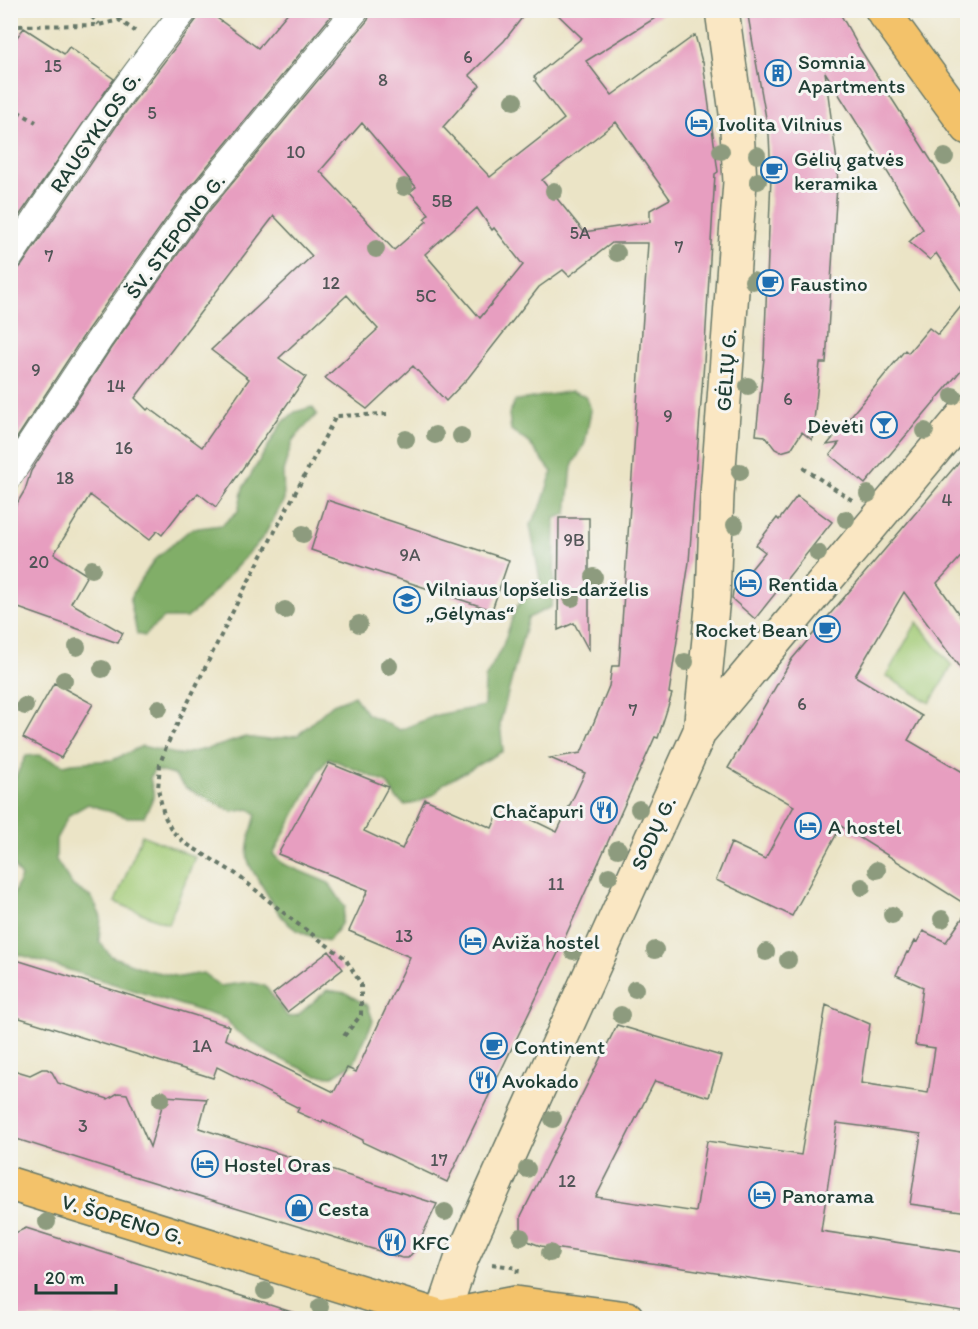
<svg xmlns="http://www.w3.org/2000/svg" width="978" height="1329" viewBox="0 0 978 1329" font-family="Itim,sans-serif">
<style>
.green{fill:#a2ca76;stroke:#608455;stroke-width:1.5}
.forest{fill:#81ae67;stroke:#50764e;stroke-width:1.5}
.building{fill:#e79ec0;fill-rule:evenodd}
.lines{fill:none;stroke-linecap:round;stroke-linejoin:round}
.street-casing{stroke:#667767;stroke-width:28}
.secondary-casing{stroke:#667767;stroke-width:36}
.primary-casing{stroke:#667767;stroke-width:36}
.path{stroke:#667767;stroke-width:4;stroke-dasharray:4.5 4.5;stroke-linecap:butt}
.street{stroke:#fff;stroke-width:26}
.secondary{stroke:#fae7c3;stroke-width:33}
.primary{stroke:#f3c26a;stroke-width:33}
.tree{fill:#8d9b7e}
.labels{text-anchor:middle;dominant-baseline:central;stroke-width:6;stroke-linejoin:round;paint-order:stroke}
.number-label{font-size:18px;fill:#515557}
.poi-label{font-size:21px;fill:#1f3d34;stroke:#f6f6f2;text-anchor:start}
.street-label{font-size:21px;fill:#1f3d34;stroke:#f6f6f2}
</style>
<rect width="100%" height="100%" fill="#f6f6f2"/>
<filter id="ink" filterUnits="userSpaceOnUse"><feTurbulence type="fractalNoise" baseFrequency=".0167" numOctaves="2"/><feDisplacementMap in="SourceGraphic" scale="12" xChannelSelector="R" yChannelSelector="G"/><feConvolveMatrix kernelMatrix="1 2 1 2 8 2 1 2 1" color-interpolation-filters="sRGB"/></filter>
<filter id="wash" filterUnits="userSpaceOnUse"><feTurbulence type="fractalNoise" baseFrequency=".008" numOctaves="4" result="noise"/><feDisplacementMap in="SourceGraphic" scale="24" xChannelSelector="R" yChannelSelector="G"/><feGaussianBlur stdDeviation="1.35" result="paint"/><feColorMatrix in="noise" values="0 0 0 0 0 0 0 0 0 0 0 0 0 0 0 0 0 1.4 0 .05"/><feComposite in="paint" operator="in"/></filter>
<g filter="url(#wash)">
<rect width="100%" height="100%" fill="#ebe4c6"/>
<path class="green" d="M 917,622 L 952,666 L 930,703 L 886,676 Z
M 142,835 L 195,857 L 168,924 L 115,902 Z"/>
<path class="forest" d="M 572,391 L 586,396 L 591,410 L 585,443 L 572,466 L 567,514 L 555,518 L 554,596 L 551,607 L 528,618 L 500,723 L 503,751 L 443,784 L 435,794 L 416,803 L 405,805 L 396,798 L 387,783 L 329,758 L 319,770 L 273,854 L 283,864 L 329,883 L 345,907 L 341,924 L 329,941 C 290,933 283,922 264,889 C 259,880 250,869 248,860 C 245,846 253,828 256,814 L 249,809 L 233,812 L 186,788 L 174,775 L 154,770 L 150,778 L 154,796 L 144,817 L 126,817 L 88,804 L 69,815 L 56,839 L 56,860 L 73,886 L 92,898 L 101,917 L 99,941 L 111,956 L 147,970 L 180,977 L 203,973 L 220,986 L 249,982 L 265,986 L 288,1017 L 298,1015 L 327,990 L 346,993 L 368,1006 L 373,1021 L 354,1063 L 333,1076 L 316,1075 L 270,1054 L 236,1031 L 226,1019 L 11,952 L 11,900 L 21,877 L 11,862 L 10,788 L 26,756 L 39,755 L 64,765 L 72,763 L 113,760 L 142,746 L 180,755 L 218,746 L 245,737 L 268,740 L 298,735 L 333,704 L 354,696 L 367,714 L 400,730 L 437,715 L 484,706 L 485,679 L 503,645 L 516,608 L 540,580 L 530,525 L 542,504 L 552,472 L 529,443 L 511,430 L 509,414 L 515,401 Z
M 312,407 L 317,414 L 293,440 L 283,471 L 284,500 L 264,536 L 206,601 L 187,618 L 163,618 L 144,636 L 137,634 L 130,600 L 136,587 L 155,559 L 191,529 L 222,525 L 238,511 L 243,488 L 282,423 L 295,412 Z"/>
<g id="blocks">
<path class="building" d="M 200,10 L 206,10 L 258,48 L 290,10 L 336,10 L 181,198 L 86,332 L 13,444 L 10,442 L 10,272 L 17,270 L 22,265 L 128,109 L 197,19 Z
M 371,10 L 528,10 L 504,41 L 469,75 L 480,85 L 443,127 L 490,177 L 564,119 L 535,81 L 536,79 L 534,77 L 582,38 L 553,10 L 668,10 L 586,61 L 612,95 L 695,35 L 702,62 L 703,62 L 718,172 L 715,174 L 704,362 L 689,562 L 669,693 L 672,694 L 658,738 L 655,737 L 558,953 L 447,1182 L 362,1142 L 363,1140 L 323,1120 L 322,1123 L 297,1112 L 299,1108 L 217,1067 L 213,1078 L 10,1015 L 10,958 L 229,1026 L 225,1039 L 334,1092 L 347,1068 L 356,1072 L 410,957 L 349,931 L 368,890 L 278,854 L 329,763 L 388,787 L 364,831 L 402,849 L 425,799 L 492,828 L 502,805 L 557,832 L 585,773 L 550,758 L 581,753 L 609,686 L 612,666 L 619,666 L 648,243 L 612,243 L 569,276 L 563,270 L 539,287 L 468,378 L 446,401 L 413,366 L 367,409 L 325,378 L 378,329 L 347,295 L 279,358 L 306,377 L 216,507 L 198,493 L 183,510 L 182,509 L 162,535 L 157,531 L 149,540 L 90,495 L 54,554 L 87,575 L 71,603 L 123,633 L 118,643 L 10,605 L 10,515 L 25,490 L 31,471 L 111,348 L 205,216 L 368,20 ZM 616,122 L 670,199 L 650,210 L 650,222 L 584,232 L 542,180 ZM 362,123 L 416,187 L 410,192 L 429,214 L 424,219 L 427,221 L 394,250 L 320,171 ZM 477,208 L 492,230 L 494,228 L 523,265 L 480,318 L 425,254 ZM 274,216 L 312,256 L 211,350 L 249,379 L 202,447 L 149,408 L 147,410 L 135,398 Z
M 747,10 L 838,10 L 860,49 L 968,218 L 968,362 L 865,484 L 830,455 L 839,443 L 827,445 L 905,350 L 908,353 L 929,328 L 938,335 L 967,299 L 936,253 L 930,260 L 909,242 L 923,229 L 825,72 L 838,169 L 826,363 L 820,363 L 812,440 L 802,432 L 791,449 L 781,452 L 775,449 L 765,436 L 756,435 L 764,358 L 771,176 L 769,135 Z
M 24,28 L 64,54 L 69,47 L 114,79 L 10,229 L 10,46 Z
M 968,451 L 968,549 L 937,583 L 968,627 L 968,679 L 904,592 L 855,676 L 922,716 L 908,740 L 968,775 L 968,906 L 841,826 L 792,916 L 716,880 L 731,843 L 765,859 L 794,806 L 728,768 L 792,659 Z
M 797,496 L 832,522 L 755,619 L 732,599 L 733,591 L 765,552 L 756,545 L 777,518 L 779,520 Z
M 327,500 L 509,560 L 492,610 L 311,550 Z
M 559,518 L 589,518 L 589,651 L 574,623 L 558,630 Z
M 54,683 L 93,704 L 61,758 L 23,738 Z
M 968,910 L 968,1212 L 910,1204 L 921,1134 L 837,1123 L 821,1231 L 968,1253 L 968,1312 L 541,1246 L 530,1242 L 524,1237 L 521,1228 L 521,1216 L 617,1025 L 721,1056 L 709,1097 L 655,1081 L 596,1197 L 696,1212 L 707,1141 L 801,1155 L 826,1005 L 870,1024 L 861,1083 L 928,1093 L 935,1048 L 915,1045 L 923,987 L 896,975 L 907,952 L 909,953 L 915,941 L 917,942 L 923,931 L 946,942 Z
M 329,951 L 343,969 L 287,1012 L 273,994 Z
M 10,1069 L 30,1075 L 42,1069 L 47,1069 L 52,1072 L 58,1083 L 108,1099 L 118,1093 L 127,1094 L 150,1147 L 165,1096 L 207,1099 L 199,1128 L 437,1204 L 415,1250 L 408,1258 L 402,1258 L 140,1178 L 10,1137 Z
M 26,1228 L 295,1313 L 294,1318 L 10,1318 L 10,1249 L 15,1233 Z"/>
</g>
</g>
<g filter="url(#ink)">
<use href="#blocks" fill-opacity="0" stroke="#667767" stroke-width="1.5"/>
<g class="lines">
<defs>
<path id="street" d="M 10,257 C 66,173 121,88 185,10
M 10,475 L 99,340 L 193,207 L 356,10"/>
<path id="secondary" d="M 700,731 L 713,597 L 717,495 L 740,182 L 736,113 L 722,10
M 442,1317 L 461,1260 L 700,731 L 968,410"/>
<path id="primary" d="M 882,10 L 968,128
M 10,1184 L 442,1317 L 515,1303 L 627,1318"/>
</defs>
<use href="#street" class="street-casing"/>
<use href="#secondary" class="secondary-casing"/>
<use href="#primary" class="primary-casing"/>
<path class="path" d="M 85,10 L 99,24
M 10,26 L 99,25 L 119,20 L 135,31
M 10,107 L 36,122
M 803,468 L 855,502
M 344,1036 L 361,1015 L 361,984 L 345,958 L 295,922 L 236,874 L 185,843 L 172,831 L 164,815 L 158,789 L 160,764 L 166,747 L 238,601 L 336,416 L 387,414
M 492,1264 L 518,1268 L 517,1276"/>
<use href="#street" class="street"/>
<use href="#secondary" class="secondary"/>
<use href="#primary" class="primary"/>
</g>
<g class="tree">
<circle cx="514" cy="101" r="9"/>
<circle cx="721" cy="151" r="9"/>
<circle cx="757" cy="155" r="9"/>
<circle cx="945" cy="157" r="9"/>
<circle cx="758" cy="181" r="9"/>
<circle cx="404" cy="187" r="9"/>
<circle cx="554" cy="191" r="9"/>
<circle cx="376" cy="249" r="9"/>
<circle cx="617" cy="253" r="9"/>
<circle cx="753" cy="281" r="9"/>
<circle cx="748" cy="386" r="9"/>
<circle cx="953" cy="396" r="9"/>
<circle cx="925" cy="431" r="9"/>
<circle cx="435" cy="435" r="9"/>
<circle cx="461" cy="436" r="9"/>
<circle cx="406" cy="439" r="9"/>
<circle cx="740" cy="472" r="9"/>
<circle cx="868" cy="494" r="9"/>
<circle cx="846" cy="519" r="9"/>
<circle cx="735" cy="525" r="9"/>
<circle cx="303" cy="534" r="9"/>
<circle cx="818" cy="553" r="9"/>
<circle cx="92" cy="569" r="9"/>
<circle cx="594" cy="577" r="9"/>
<circle cx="572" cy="598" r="9"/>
<circle cx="285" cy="610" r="9"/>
<circle cx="359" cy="624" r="9"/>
<circle cx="77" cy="647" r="9"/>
<circle cx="685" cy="662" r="9"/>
<circle cx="389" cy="666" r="9"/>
<circle cx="102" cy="669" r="9"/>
<circle cx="64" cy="680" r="9"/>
<circle cx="25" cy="706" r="9"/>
<circle cx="159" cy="708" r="9"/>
<circle cx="639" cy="809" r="9"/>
<circle cx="618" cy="849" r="9"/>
<circle cx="877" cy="870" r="9"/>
<circle cx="609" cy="876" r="9"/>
<circle cx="862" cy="887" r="9"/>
<circle cx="892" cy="915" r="9"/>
<circle cx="942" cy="919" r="9"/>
<circle cx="655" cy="950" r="9"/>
<circle cx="573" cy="951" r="9"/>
<circle cx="766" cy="952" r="9"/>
<circle cx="788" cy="960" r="9"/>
<circle cx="635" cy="989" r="9"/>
<circle cx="621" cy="1015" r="9"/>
<circle cx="161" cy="1099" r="9"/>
<circle cx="553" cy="1119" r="9"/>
<circle cx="527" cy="1169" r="9"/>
<circle cx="445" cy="1212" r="9"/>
<circle cx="47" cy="1222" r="9"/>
<circle cx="521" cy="1237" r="9"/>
<circle cx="550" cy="1253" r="9"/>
<circle cx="265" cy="1291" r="9"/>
<circle cx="320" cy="1307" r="9"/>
</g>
</g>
<defs>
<symbol id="building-ring" viewBox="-11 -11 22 22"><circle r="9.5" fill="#f6f6f2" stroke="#1f6fb2" stroke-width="1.5"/><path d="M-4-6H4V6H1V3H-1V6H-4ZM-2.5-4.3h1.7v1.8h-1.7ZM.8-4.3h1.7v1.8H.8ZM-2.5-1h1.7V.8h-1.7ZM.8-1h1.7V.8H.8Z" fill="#1f6fb2"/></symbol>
<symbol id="hotel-ring" viewBox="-11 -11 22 22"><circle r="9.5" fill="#f6f6f2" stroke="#1f6fb2" stroke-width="1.5"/><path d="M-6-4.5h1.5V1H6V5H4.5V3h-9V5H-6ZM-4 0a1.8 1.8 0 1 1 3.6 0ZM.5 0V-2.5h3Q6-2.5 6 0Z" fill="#1f6fb2"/></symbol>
<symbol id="cafe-ring" viewBox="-11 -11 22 22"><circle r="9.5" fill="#f6f6f2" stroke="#1f6fb2" stroke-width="1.5"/><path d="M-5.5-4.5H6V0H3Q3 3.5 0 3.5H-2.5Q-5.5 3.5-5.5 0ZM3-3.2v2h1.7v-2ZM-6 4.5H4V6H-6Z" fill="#1f6fb2"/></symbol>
<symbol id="bar-ring" viewBox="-11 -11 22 22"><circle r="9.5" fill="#f6f6f2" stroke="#1f6fb2" stroke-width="1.5"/><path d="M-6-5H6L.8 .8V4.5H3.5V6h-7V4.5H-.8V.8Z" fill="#1f6fb2"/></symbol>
<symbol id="school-ring" viewBox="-11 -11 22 22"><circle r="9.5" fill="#f6f6f2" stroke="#1f6fb2" stroke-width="1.5"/><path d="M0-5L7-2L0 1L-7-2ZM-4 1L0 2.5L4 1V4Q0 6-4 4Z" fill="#1f6fb2"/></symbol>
<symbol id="restaurant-ring" viewBox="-11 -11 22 22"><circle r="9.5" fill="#f6f6f2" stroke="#1f6fb2" stroke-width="1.5"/><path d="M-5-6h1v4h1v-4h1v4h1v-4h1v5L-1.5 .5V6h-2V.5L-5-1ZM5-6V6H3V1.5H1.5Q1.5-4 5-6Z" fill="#1f6fb2"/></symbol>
<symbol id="shop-ring" viewBox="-11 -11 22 22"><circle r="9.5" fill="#f6f6f2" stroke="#1f6fb2" stroke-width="1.5"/><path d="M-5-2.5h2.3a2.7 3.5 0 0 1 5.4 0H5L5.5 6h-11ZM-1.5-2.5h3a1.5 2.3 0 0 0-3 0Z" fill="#1f6fb2"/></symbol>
</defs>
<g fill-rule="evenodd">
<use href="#building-ring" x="763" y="58" width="30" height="30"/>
<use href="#hotel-ring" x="684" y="108" width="30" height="30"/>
<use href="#cafe-ring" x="759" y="155" width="30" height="30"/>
<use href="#cafe-ring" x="755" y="268" width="30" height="30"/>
<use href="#bar-ring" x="869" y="410" width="30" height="30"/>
<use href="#hotel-ring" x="733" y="568" width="30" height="30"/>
<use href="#school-ring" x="392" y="585" width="30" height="30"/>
<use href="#cafe-ring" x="812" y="614" width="30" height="30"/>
<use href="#restaurant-ring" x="589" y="795" width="30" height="30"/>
<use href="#hotel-ring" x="793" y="811" width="30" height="30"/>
<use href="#hotel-ring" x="458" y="926" width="30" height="30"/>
<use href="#cafe-ring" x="479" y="1031" width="30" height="30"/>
<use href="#restaurant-ring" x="468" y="1065" width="30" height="30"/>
<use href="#hotel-ring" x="190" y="1149" width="30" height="30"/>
<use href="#hotel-ring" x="747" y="1180" width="30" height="30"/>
<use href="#shop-ring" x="284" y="1193" width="30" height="30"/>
<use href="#restaurant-ring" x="377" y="1227" width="30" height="30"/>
</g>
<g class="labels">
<g class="number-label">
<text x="468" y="57">6</text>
<text x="53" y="66">15</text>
<text x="383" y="80">8</text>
<text x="152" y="113">5</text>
<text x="296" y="152">10</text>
<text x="442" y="201">5B</text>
<text x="580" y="233">5A</text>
<text x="679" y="247">7</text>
<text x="49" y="256">7</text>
<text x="331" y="283">12</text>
<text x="426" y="296">5C</text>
<text x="36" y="370">9</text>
<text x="116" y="386">14</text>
<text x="788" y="399">6</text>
<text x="668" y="416">9</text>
<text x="124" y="448">16</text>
<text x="65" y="478">18</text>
<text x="947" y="500">4</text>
<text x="574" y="540">9B</text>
<text x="410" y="555">9A</text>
<text x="39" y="562">20</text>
<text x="802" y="704">6</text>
<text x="633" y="710">7</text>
<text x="556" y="884">11</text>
<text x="404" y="936">13</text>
<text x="202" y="1046">1A</text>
<text x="83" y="1126">3</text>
<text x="439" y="1160">17</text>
<text x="567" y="1181">12</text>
</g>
<g class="poi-label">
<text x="798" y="61">Somnia<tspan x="798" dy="24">Apartments</tspan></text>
<text x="718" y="123">Ivolita Vilnius</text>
<text x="794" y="158">Gėlių gatvės<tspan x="794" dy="24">keramika</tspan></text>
<text x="790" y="283">Faustino</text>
<text x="864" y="425" text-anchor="end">Dėvėti</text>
<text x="768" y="583">Rentida</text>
<text x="426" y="588">Vilniaus lopšelis-darželis<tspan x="426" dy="24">„Gėlynas“</tspan></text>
<text x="808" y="629" text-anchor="end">Rocket Bean</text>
<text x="584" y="810" text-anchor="end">Chačapuri</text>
<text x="828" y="826">A hostel</text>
<text x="492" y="941">Aviža hostel</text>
<text x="514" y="1046">Continent</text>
<text x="502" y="1080">Avokado</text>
<text x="224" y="1164">Hostel Oras</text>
<text x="782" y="1195">Panorama</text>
<text x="318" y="1208">Cesta</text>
<text x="412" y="1242">KFC</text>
</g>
<g class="street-label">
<text transform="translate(95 132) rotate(-55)">RAUGYKLOS G.</text>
<text transform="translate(175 236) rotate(-53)">ŠV. STEPONO G.</text>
<text transform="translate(726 370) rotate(-86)">GĖLIŲ G.</text>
<text transform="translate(653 833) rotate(-65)">SODŲ G.</text>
<text transform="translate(123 1219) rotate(17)">V. ŠOPENO G.</text>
</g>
</g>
<rect width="978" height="1329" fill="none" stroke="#f6f6f2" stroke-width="36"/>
<path d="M36 1284v9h80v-9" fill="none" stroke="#1f3d34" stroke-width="3"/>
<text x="45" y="1284" font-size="18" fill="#1f3d34" stroke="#f6f6f2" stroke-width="4.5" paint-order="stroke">20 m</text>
</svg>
